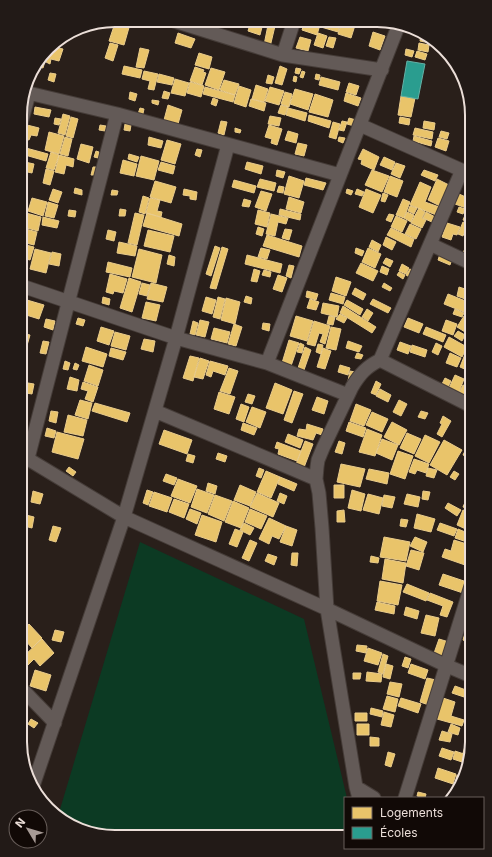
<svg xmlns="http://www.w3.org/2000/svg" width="492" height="857" viewBox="0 0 492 857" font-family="Inter,sans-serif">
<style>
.green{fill:#0c3a23}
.homes{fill:#e9c46a;stroke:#eacc8b}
.schools{fill:#2a9d8f;stroke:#64b0a5}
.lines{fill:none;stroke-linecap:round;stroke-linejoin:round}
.street-casing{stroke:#453c38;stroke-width:15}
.street{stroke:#635a57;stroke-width:13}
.rim{fill:none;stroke:#ebded8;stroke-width:2}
</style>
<rect width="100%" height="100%" fill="#291f1a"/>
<path class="green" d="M 140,542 L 304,619 L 347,798 L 345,798 L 345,833 L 102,836 L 58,816 Z"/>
<path class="homes" d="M 116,20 L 130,24 L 124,45 L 109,41 Z
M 251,21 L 263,23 L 260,35 L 248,31 Z
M 305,21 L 321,21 L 317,35 L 302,30 Z
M 322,21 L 341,21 L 338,32 L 321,27 Z
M 342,21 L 356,22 L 351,38 L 338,34 Z
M 268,25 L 275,26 L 270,47 L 264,45 Z
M 373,32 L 385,36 L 380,50 L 369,46 Z
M 178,33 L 195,39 L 191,48 L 175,43 Z
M 318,33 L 327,36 L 323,48 L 314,45 Z
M 421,34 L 431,39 L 430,43 L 420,41 Z
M 300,37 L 311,40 L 308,51 L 296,48 Z
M 329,37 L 336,38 L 333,48 L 326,46 Z
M 110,43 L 118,45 L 113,61 L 105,58 Z
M 419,43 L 429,45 L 428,52 L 418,50 Z
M 51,46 L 63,49 L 59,61 L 51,59 L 50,64 L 46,62 Z
M 49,47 L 43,68 L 35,65 Z
M 140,48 L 149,50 L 144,68 L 136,67 Z
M 406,49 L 414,51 L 412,57 L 405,55 Z
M 417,51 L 427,54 L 425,60 L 415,57 Z
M 199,53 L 212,57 L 209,69 L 195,65 Z
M 124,66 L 142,70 L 140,78 L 122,74 Z
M 280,66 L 287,69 L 282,85 L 275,83 Z
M 34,67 L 36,67 L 29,91 L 25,89 L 30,73 Z
M 195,67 L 204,70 L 203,72 L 206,73 L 202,85 L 190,81 Z
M 211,68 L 225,72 L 219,90 L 205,85 Z
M 296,68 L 301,69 L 299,74 L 295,73 Z
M 144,71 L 158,74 L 154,90 L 148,89 L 150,81 L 142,79 Z
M 302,71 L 305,72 L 303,78 L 300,77 Z
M 50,73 L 56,74 L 54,82 L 48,80 Z
M 159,74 L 174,78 L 172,85 L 157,82 Z
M 316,74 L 320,75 L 319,80 L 315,79 Z
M 268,75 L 274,77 L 272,84 L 266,83 Z
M 294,76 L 297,77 L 296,82 L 293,81 Z
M 321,77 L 340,82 L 338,90 L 319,85 Z
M 175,79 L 189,83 L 185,96 L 171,93 Z
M 224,80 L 239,84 L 235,95 L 220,90 Z
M 190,82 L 204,86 L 201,97 L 187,93 Z
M 349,83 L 359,86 L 356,95 L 346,92 Z
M 256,85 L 268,89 L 264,102 L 252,99 Z
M 239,86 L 251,90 L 246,107 L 234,103 Z
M 205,87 L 235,95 L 233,102 L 203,94 Z
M 270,87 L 284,91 L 279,105 L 265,101 Z
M 295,89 L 313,94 L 308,110 L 290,104 Z
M 164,91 L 170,93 L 168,99 L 162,98 Z
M 130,92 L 137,94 L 135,101 L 129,99 Z
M 285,92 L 292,94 L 289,107 L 281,104 Z
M 346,93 L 361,98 L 358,106 L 344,101 Z
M 315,94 L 333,100 L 328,117 L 309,112 Z
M 401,96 L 415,98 L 411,117 L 398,115 Z
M 213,98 L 218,100 L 216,106 L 211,104 Z
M 251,99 L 266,103 L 264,111 L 249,106 Z
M 152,100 L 159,101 L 158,105 L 152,103 Z
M 168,105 L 182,110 L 178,124 L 164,120 Z
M 281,105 L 288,107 L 285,115 L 278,113 Z
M 35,107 L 51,110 L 49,117 L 34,114 Z
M 140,108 L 144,109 L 142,118 L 137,117 Z
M 288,108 L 307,113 L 305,121 L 286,115 Z
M 63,114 L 70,116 L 65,135 L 58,133 Z
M 309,115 L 331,121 L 329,128 L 308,121 Z
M 270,116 L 281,118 L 279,126 L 268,124 Z
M 71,117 L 78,119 L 73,138 L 66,136 Z
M 400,117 L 410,119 L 409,125 L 399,123 Z
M 55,118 L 61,119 L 59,125 L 54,124 Z
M 349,118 L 356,120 L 354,126 L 347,124 Z
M 221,121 L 227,122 L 224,135 L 218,133 Z
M 342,121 L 347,122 L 344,131 L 339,130 Z
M 424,121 L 435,123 L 434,130 L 423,128 Z
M 333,122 L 340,124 L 336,139 L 329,137 Z
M 23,124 L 39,128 L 37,136 L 31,135 L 29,140 L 21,138 L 21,133 Z
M 125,124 L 131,125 L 130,131 L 124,130 Z
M 100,125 L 106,126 L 105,131 L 99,130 Z
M 269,125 L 282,129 L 277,145 L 271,143 L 272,139 L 265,137 Z
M 235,128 L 241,130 L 240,133 L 235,132 Z
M 415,128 L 433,132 L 432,139 L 413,135 Z
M 288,131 L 298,134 L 296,143 L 285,140 Z
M 441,131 L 449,133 L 447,139 L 439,137 Z
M 49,132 L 64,136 L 59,154 L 45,150 Z
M 414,136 L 432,141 L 431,146 L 413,141 Z
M 65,137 L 72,139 L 68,156 L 60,154 Z
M 149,137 L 163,141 L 161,148 L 148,145 Z
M 339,137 L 345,138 L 343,143 L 338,141 Z
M 438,138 L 449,141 L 446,151 L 435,147 Z
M 167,140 L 181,144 L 175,164 L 161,160 Z
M 298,143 L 307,145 L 304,156 L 295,154 Z
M 81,144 L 93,147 L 89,163 L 77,159 Z
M 26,148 L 48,154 L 46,161 L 25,155 Z
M 197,149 L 202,150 L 200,157 L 195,155 Z
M 363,149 L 379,157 L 374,170 L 361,164 L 362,160 L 358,159 Z
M 96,151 L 99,152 L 98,158 L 94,157 Z
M 51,152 L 59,155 L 54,170 L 46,168 Z
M 129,154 L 139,157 L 137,162 L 128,159 Z
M 59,155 L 74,159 L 73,167 L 66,165 L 64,174 L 55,172 Z
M 141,156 L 159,161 L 154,180 L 136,176 Z
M 384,157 L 395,162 L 392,170 L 380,165 Z
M 123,160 L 137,164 L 134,176 L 120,173 Z
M 25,162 L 34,164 L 32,173 L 23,171 Z
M 161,162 L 175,166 L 173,174 L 158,170 Z
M 247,162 L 263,166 L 261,174 L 245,169 Z
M 396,163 L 405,166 L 400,178 L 391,174 Z
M 93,167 L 96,167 L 94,175 L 91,175 Z
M 46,169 L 54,171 L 50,185 L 43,183 Z
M 277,170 L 285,172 L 283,178 L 276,176 Z
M 372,170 L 389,176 L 382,192 L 365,185 Z
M 424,170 L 438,175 L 435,181 L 421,175 Z
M 289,176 L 304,181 L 299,198 L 284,194 Z
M 390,176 L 403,181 L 397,197 L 384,192 Z
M 306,178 L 326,183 L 323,190 L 304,185 Z
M 260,179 L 276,183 L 274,191 L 257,187 Z
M 437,179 L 451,186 L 442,207 L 428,200 Z
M 234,180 L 256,186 L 254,193 L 232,187 Z
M 155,181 L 176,187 L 171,203 L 150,197 Z
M 420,182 L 431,187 L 425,202 L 442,208 L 439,216 L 410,205 Z
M 279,186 L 284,187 L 283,193 L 277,192 Z
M 75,188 L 82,190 L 82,195 L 74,193 Z
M 53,189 L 62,192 L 58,203 L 49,200 Z
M 184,189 L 197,192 L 196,200 L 190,199 L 190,196 L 183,195 Z
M 347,189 L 353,191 L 351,195 L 346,193 Z
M 357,189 L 364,192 L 362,196 L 355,194 Z
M 366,189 L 381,195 L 373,213 L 359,207 Z
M 112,190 L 118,191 L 117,195 L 111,195 Z
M 261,191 L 272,194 L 266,211 L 255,207 Z
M 383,193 L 388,195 L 385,202 L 381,201 Z
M 459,194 L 468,198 L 468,203 L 466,208 L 455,204 Z
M 143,196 L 149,198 L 145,214 L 139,212 Z
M 289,197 L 304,202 L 301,213 L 286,209 Z
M 32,198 L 47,202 L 43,216 L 28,211 Z
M 150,198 L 160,200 L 157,211 L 162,212 L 161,217 L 146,213 Z
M 244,199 L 251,201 L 249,207 L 242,206 Z
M 403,199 L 410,202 L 404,218 L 396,215 Z
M 48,202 L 58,205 L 54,218 L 45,216 Z
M 410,206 L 417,208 L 414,214 L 408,211 Z
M 459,207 L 465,209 L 463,214 L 457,212 Z
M 419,208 L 425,212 L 422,218 L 426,220 L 422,228 L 411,223 Z
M 468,208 L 468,222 L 463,220 Z
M 120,209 L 126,210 L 125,216 L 119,216 Z
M 280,209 L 301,214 L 300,220 L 279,215 Z
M 69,210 L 76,211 L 75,217 L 68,216 Z
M 258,210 L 270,213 L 267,227 L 255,224 Z
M 407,212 L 414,215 L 411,222 L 404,218 Z
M 426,212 L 437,218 L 434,223 L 423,218 Z
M 26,213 L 41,217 L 38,231 L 23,227 Z
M 135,213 L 144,215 L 137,245 L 128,243 Z
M 147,213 L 182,224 L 179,236 L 143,226 Z
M 271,214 L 288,218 L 286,224 L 278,222 L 275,236 L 266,234 Z
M 389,214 L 394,215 L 391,222 L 386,220 Z
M 396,216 L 407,221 L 402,232 L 391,227 Z
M 43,217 L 59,221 L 57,228 L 42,225 Z
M 463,222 L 468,224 L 468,235 L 464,233 L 463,236 L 458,234 Z
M 447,223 L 460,227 L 457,235 L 453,234 L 451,240 L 442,237 Z
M 410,224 L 421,229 L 416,239 L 405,234 Z
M 258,227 L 264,229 L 262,236 L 256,234 Z
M 22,228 L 37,232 L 34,245 L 22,242 Z
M 391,228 L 414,239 L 411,247 L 387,235 Z
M 285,229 L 292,230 L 289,240 L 282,238 Z
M 108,230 L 116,232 L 114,241 L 106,239 Z
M 148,230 L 174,236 L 170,252 L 144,246 Z
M 267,235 L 302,246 L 299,257 L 263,246 Z
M 386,237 L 396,242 L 392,250 L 383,245 Z
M 372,240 L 381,245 L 378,252 L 369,247 Z
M 119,242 L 137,246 L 135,256 L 117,253 Z
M 468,242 L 468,255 L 463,253 Z
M 22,244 L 34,247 L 30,260 L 22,258 Z
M 215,246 L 220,248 L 211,276 L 206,274 Z
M 222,247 L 228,249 L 216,289 L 210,288 Z
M 261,248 L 270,250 L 267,259 L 258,257 Z
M 356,248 L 364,251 L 362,256 L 355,253 Z
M 368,248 L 381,254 L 375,268 L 362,262 Z
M 35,249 L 51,253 L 46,273 L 30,269 Z
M 139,249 L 162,255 L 156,283 L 132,277 Z
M 52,252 L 61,254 L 59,266 L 49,264 Z
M 440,254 L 452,259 L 450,265 L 438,260 Z
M 169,255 L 175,257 L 174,266 L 167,264 Z
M 247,255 L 282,264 L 280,273 L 245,264 Z
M 386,258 L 393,261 L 390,267 L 383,263 Z
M 108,262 L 132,268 L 130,277 L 106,272 Z
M 361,263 L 378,271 L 373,281 L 356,273 Z
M 402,264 L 409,268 L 406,274 L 399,271 Z
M 289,265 L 294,266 L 291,278 L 286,276 Z
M 382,266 L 389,269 L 387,275 L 380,272 Z
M 254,269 L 260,271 L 257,282 L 251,281 Z
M 410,269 L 415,272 L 411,278 L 406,275 Z
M 264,270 L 271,272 L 270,277 L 262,275 Z
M 399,272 L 405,275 L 403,279 L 397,275 Z
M 110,274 L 127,279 L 123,293 L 114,291 L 113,294 L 106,292 Z
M 278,275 L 287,278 L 282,292 L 273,289 Z
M 336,277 L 351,282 L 346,296 L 332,291 Z
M 129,278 L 141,282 L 132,312 L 120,308 Z
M 142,283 L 150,285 L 147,296 L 139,294 Z
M 151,283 L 167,287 L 163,302 L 147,299 Z
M 384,283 L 392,288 L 390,291 L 382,287 Z
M 459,287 L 468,290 L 468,300 L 457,296 Z
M 355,288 L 366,294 L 363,300 L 352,294 Z
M 307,291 L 318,294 L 316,300 L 306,297 Z
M 331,293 L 345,297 L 343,304 L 329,300 Z
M 448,294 L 468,302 L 464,312 L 444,304 Z
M 246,296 L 252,298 L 251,304 L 244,302 Z
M 103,297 L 110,299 L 109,305 L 102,303 Z
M 206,297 L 216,300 L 212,314 L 202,311 Z
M 218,297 L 225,299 L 220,319 L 213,317 Z
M 226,298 L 240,302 L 235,324 L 221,320 Z
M 310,299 L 319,302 L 316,310 L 307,308 Z
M 373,299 L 391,308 L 388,313 L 370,304 Z
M 27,300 L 44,305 L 39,319 L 23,314 Z
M 347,300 L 363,309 L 360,315 L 344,305 Z
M 146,302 L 160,305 L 156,321 L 142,318 Z
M 323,303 L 339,306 L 337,317 L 321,313 Z
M 343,306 L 376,327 L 372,333 L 340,313 Z
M 367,309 L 373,313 L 368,321 L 362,317 Z
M 455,309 L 464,313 L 462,317 L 453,314 Z
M 469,309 L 469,318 L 464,315 Z
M 340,314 L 347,318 L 344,323 L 336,319 Z
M 296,316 L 313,321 L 307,341 L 290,336 Z
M 329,316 L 335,317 L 333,325 L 327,324 Z
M 464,316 L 469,319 L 469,329 L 468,328 L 465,332 L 457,327 Z
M 78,318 L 85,320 L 83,326 L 76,324 Z
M 408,318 L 423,324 L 419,333 L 404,327 Z
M 46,319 L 55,321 L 53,330 L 44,327 Z
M 200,320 L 209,322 L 205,337 L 196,335 Z
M 446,320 L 457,324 L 453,335 L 442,331 Z
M 193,321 L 198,323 L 195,335 L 190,334 Z
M 314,321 L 330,326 L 325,344 L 320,342 L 323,334 L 319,333 L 315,346 L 307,344 Z
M 263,323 L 270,324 L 269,331 L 262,329 Z
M 234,324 L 242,327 L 236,346 L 228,344 Z
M 101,327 L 114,331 L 109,345 L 97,341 Z
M 331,327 L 341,329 L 336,350 L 326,348 Z
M 426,327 L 446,335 L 443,342 L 423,334 Z
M 214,328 L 230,332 L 227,343 L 211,339 Z
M 458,331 L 465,335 L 462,341 L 454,336 Z
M 115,332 L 130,336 L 126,350 L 111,346 Z
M 22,333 L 30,335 L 26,349 L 22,348 Z
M 449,337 L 467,347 L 462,357 L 444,347 Z
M 144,339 L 155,341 L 153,352 L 141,349 Z
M 289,340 L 299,343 L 291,366 L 282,363 Z
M 43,341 L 49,342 L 46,354 L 40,353 Z
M 348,341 L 362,346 L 359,352 L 346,348 Z
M 400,342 L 411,346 L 408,354 L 397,350 Z
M 300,343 L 304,345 L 302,353 L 297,352 Z
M 436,343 L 442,346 L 438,355 L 432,352 Z
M 318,344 L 323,345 L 321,354 L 316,352 Z
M 412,345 L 427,350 L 425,357 L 410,352 Z
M 86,347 L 107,354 L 103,367 L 82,361 Z
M 305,347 L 311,350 L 304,370 L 298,368 Z
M 111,348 L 126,352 L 123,360 L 109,356 Z
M 323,348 L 331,351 L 325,369 L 317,367 Z
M 467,349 L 469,350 L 469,371 L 460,367 Z
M 357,353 L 363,355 L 361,359 L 355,358 Z
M 450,353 L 461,358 L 457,367 L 446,363 Z
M 190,356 L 199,358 L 193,381 L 183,378 Z
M 200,358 L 209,361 L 203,379 L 194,377 Z
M 65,361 L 70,363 L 68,370 L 63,369 Z
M 210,361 L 228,366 L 225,375 L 213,371 L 211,377 L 206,375 Z
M 75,363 L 79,365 L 77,370 L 73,369 Z
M 89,365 L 103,370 L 98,386 L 84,381 Z
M 340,365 L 350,368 L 348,375 L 338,372 Z
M 229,368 L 238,371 L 230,394 L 220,391 Z
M 350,371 L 355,372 L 352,382 L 348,381 Z
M 455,375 L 464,379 L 459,392 L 449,388 Z
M 70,377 L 79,380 L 77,391 L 67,389 Z
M 445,378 L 451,381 L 448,387 L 442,384 Z
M 376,381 L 381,384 L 376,395 L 371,393 Z
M 83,382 L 98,387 L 93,402 L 85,399 L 88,391 L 81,389 Z
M 28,383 L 34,384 L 32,394 L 26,393 Z
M 275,383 L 292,390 L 283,414 L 266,408 Z
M 463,385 L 468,387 L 464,395 L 459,393 Z
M 380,389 L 391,395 L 388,402 L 376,396 Z
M 294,391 L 303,394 L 292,423 L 284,420 Z
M 219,392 L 235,397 L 229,414 L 214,409 Z
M 248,394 L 255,396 L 252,404 L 245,402 Z
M 317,397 L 328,401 L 324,414 L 312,410 Z
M 80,400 L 92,403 L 88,419 L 75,415 Z
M 399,400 L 407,404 L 401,416 L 393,412 Z
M 95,403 L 130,413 L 127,422 L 92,411 Z
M 241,404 L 249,407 L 244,422 L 236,419 Z
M 356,404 L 371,410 L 364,426 L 350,421 Z
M 252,407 L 266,412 L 260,428 L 246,422 Z
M 51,411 L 58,412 L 56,423 L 49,421 Z
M 421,411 L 428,413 L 425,419 L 418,417 Z
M 372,412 L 388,419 L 382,432 L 366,425 Z
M 68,415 L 87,420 L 83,436 L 64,432 Z
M 443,416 L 451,421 L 442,437 L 437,434 L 442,424 L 440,423 Z
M 349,422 L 366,428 L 363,437 L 346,431 Z
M 392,422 L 407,430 L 399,445 L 384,437 Z
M 243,423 L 257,428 L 254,435 L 241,430 Z
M 307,424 L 323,429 L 322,435 L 316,433 L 313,440 L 297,436 L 299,429 L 306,430 Z
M 47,428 L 56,431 L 54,438 L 45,436 Z
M 367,429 L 382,435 L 375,456 L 359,452 Z
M 164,430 L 192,440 L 187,454 L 159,444 Z
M 57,432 L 84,439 L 78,459 L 52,452 Z
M 407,433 L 421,439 L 414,454 L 400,448 Z
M 288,434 L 303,440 L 300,448 L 285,442 Z
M 425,435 L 440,442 L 429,463 L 415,456 Z
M 382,439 L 398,445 L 392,460 L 376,453 Z
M 444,440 L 462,450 L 447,475 L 430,465 Z
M 305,441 L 313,444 L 303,470 L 295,467 Z
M 339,441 L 345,443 L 342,454 L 335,452 Z
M 277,442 L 301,451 L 297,461 L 278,454 L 279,449 L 275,448 Z
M 468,445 L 470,446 L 470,458 L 463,455 Z
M 398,451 L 413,456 L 405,479 L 390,474 Z
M 218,453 L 227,456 L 225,462 L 216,459 Z
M 188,454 L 195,456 L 193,463 L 186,461 Z
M 414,459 L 429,464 L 426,473 L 417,470 L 415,474 L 409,472 Z
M 341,464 L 365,469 L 360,487 L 337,482 Z
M 69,467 L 76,472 L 73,476 L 66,471 Z
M 259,468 L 264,470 L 261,478 L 256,476 Z
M 428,468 L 437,470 L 434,478 L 426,476 Z
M 369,469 L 389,473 L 387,484 L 366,479 Z
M 266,471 L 280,477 L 271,498 L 257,492 Z
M 454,471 L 459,474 L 455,480 L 450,477 Z
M 166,474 L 177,478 L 174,485 L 163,481 Z
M 280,477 L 297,484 L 294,491 L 278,484 Z
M 178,479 L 197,486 L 190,503 L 171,496 Z
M 208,483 L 217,486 L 215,494 L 206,491 Z
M 240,485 L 256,492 L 250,506 L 234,500 Z
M 334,485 L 344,485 L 344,498 L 334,498 Z
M 197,489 L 214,495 L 207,513 L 191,507 Z
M 147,490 L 153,492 L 148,505 L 143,503 Z
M 352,490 L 365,494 L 361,511 L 348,508 Z
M 33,491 L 43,494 L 40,504 L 31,502 Z
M 423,491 L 430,492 L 428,500 L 422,499 Z
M 154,492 L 172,498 L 167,512 L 149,506 Z
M 257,493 L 279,503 L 273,517 L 250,507 Z
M 280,493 L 287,496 L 284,504 L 277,501 Z
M 469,493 L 470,494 L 470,510 L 463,507 Z
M 368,494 L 383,498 L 379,514 L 363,510 Z
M 407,494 L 420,497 L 418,507 L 404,504 Z
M 215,495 L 232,501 L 224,521 L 208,514 Z
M 384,495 L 395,497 L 392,508 L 382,506 Z
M 174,499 L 189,504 L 184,518 L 169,512 Z
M 233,501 L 249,508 L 241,528 L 225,522 Z
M 448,503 L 461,510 L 457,516 L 445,508 Z
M 190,509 L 201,513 L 197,524 L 186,519 Z
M 250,509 L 267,516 L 261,529 L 245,522 Z
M 344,510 L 345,522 L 337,522 L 337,511 Z
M 463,510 L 470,513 L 470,531 L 457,525 Z
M 417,514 L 435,519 L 431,532 L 414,528 Z
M 26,515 L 34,517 L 32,528 L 24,526 Z
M 202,515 L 222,522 L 216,542 L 195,535 Z
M 269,518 L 286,526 L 279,539 L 272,536 L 269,544 L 259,539 Z
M 401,519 L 408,520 L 406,527 L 400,526 Z
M 244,523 L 254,528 L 250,535 L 240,530 Z
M 440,523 L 457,529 L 454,536 L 437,530 Z
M 53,526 L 61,528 L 56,542 L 49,540 Z
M 286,526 L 297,530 L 292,546 L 280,542 Z
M 235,529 L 243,532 L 237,547 L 229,544 Z
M 458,529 L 470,534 L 470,543 L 455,538 Z
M 384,537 L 410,542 L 406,561 L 380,557 Z
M 415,537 L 427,542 L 423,552 L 410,546 Z
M 250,540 L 257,543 L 249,561 L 242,558 Z
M 454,540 L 470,545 L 470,559 L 468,566 L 442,557 L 445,549 L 451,551 Z
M 411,550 L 424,553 L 419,570 L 406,566 Z
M 292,553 L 298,553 L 297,566 L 291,565 Z
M 268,554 L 277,557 L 274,565 L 265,561 Z
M 371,556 L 379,558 L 378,563 L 370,562 Z
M 385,559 L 406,563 L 403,583 L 382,579 Z
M 443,574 L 467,582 L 463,593 L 439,585 Z
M 380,581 L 402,585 L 398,605 L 377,601 Z
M 407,584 L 429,593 L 426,601 L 403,592 Z
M 430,593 L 453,602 L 447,617 L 440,615 L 443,606 L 427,600 Z
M 377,602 L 395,606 L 394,614 L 375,610 Z
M 406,607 L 419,611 L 417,619 L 404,615 Z
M 426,615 L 439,618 L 435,636 L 421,633 Z
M 29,624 L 42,638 L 32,648 L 24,639 L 24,629 Z
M 55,630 L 64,632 L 61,642 L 52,640 Z
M 465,633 L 471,635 L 471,643 L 463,640 Z
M 42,639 L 54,653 L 40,666 L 34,659 L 28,665 L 24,661 L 24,656 Z
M 439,639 L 449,642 L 443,659 L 433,656 Z
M 357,645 L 367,646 L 366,653 L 356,651 Z
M 368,648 L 382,653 L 378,665 L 364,661 Z
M 383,654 L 388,656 L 383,674 L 378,672 Z
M 405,657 L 411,659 L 408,668 L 402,666 Z
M 386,664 L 393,666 L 390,679 L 383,677 Z
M 411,664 L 428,670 L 425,679 L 408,673 Z
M 35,670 L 51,675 L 46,691 L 30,686 Z
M 367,672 L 382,674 L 381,682 L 366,681 Z
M 353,673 L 361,673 L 360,679 L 353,679 Z
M 427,678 L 436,680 L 429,705 L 420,702 Z
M 390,682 L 402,684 L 399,697 L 387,694 Z
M 455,686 L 466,690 L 464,697 L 452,693 Z
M 387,696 L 398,699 L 395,712 L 383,709 Z
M 401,698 L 421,704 L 418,713 L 398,706 Z
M 443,698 L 455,702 L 451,716 L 464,720 L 462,726 L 437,719 Z
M 469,705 L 471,706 L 471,723 L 465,721 Z
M 371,708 L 383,711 L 382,717 L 370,714 Z
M 384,712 L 394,715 L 391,727 L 381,725 Z
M 355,713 L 367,713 L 367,721 L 355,721 Z
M 31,719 L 38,723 L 34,728 L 28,724 Z
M 357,724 L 369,724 L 369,735 L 357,735 Z
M 451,724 L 460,728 L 458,735 L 448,732 Z
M 471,726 L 472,747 L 469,755 L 463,753 Z
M 442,731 L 452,734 L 450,742 L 439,740 Z
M 370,737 L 379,738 L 379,746 L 370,746 Z
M 442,748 L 454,752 L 451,760 L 439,756 Z
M 455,751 L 464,754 L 462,762 L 453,759 Z
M 388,752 L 395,754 L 391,767 L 385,765 Z
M 438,768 L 456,774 L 453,784 L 435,778 Z
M 457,775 L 462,776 L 458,785 L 455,784 Z
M 418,792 L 426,794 L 425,798 L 417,796 Z"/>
<path class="schools" d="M 407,61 L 425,64 L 418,99 L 401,96 Z"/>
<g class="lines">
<defs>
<path id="street" d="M 171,20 L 283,55 L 382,70
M 283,55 L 294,21
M 24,92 L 117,114 L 340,175
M 21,123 L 29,94
M 360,125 L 468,173
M 462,170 L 380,360 C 366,367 360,374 352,387 L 323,448 L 318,460 L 317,467 L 316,479 L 319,493 L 322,528 L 327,609 L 445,665 L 471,676
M 430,244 L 468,262
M 22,286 L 176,338 L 267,363 L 348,395
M 380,360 L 469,405
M 267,363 L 399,24
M 155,411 L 316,479
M 23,456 L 124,517 L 327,609 L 356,787 L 359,798
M 28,458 L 117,114
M 25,692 L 55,723
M 33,786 L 124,517 L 176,338 L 228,145
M 356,787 L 374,798
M 405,798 L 471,586"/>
</defs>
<use href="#street" class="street-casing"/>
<use href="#street" class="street"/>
</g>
<path d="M0 0H492V857H0ZM115 27H377A88 88 0 0 1 465 115V742A88 88 0 0 1 377 830H115A88 88 0 0 1 27 742V115A88 88 0 0 1 115 27Z" fill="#221a17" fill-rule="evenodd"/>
<path class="rim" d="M115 27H377A88 88 0 0 1 465 115V742A88 88 0 0 1 377 830H115A88 88 0 0 1 27 742V115A88 88 0 0 1 115 27Z"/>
<rect x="344" y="797" width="140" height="52" fill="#110906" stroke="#685e5a"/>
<rect x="352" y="807" width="20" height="12" fill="#e9c46a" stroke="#685e5a"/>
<text x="380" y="817" font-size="12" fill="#ebded8">Logements</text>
<rect x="352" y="827" width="20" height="12" fill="#2a9d8f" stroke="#685e5a"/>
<text x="380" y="837" font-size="12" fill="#ebded8">Écoles</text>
<g transform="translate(28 829) rotate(308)"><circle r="19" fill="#110906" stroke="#685e5a"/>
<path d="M0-3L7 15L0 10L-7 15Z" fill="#a79b96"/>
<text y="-6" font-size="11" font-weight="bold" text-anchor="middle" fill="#ebded8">N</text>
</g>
</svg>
